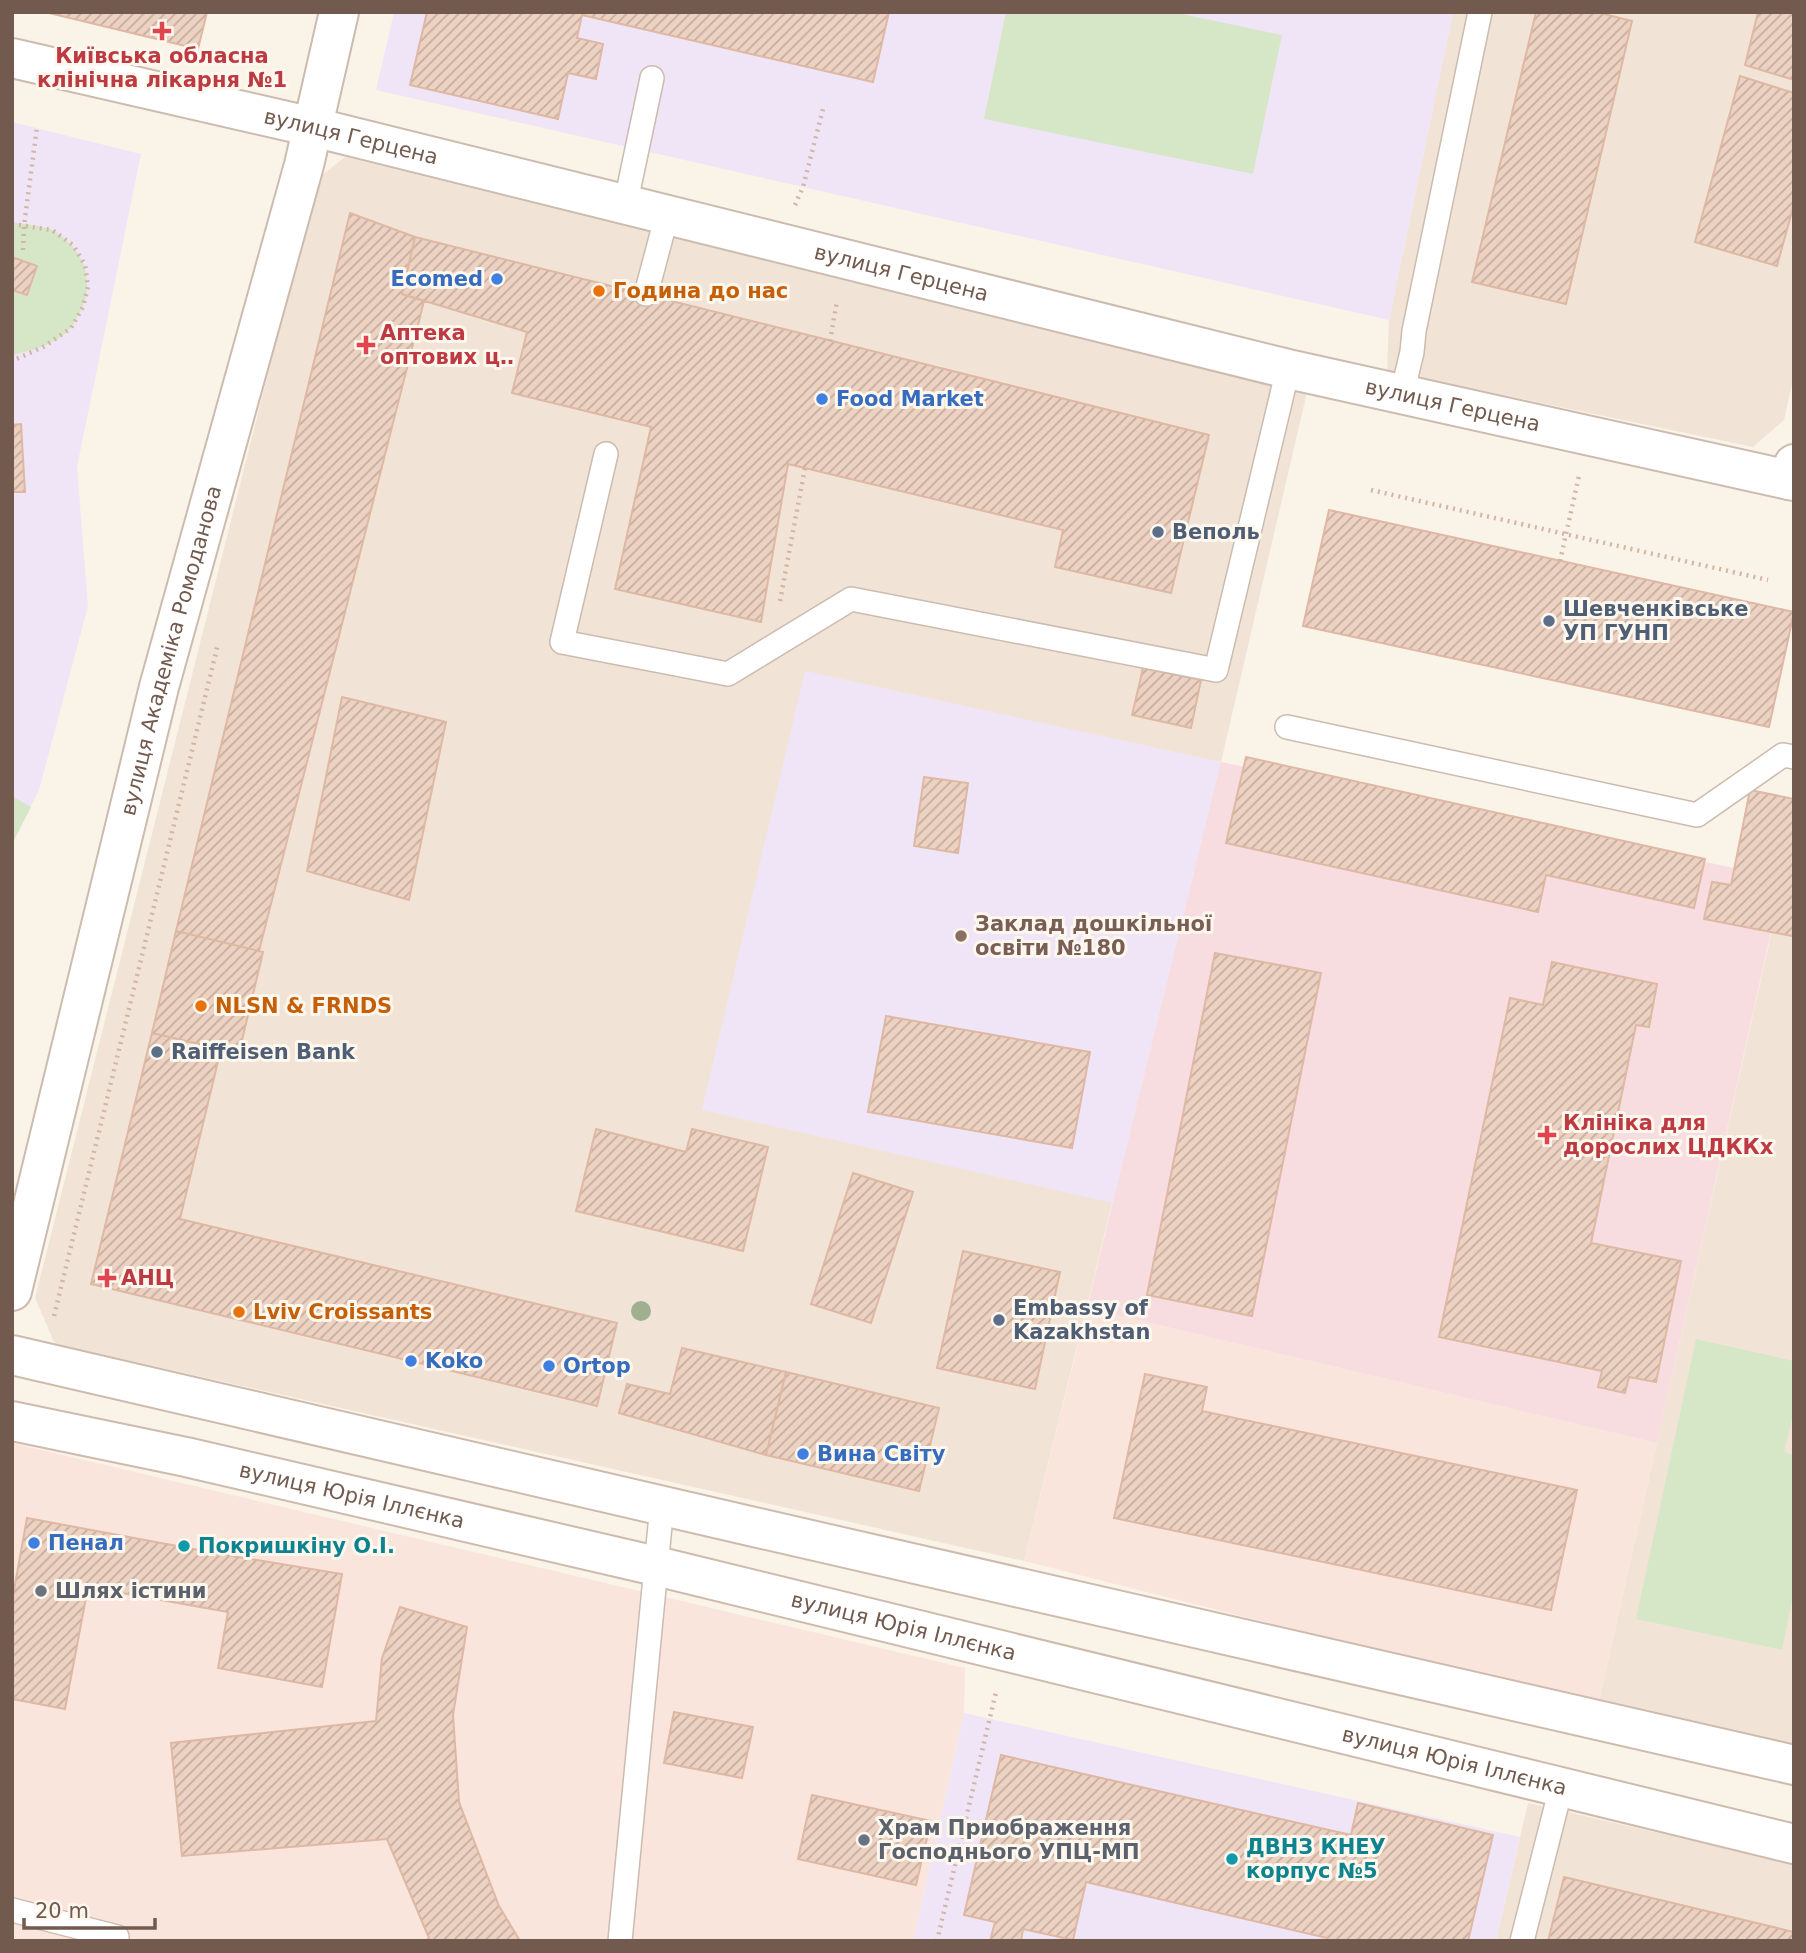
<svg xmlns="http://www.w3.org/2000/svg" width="1806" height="1953" viewBox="0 0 1806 1953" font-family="'DejaVu Sans',sans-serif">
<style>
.residential{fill:#f1e4d7}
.commercial{fill:#fae5dd}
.education{fill:#f0e5f7}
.medical{fill:#f7dce0}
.park{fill:#d6e7c8}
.building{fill:url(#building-hatch);stroke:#dfb8a4;stroke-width:2}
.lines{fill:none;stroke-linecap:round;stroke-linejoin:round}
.service-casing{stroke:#ccbbaf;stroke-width:26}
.minor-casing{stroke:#ccbbaf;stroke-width:42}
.tertiary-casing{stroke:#ccbbaf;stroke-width:42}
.secondary-casing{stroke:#cebbad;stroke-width:42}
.path{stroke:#d2b5a5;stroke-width:4.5;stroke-dasharray:2 5;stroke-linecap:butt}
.service{stroke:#fff;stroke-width:23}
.minor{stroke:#fff;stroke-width:38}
.tertiary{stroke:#fff;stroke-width:38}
.secondary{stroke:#fff;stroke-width:38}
.tree{fill:#a0af8f}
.health-dot{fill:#e0444e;stroke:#fdf7ee;stroke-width:2.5}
.shop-dot{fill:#3f7fe0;stroke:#fdf7ee;stroke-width:2.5}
.food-dot{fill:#e8710a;stroke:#fdf7ee;stroke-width:2.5}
.service-dot{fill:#5c6f8a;stroke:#fdf7ee;stroke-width:2.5}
.education-dot{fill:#8d6e63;stroke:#fdf7ee;stroke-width:2.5}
.culture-dot{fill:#0f9aa8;stroke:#fdf7ee;stroke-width:2.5}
.worship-dot{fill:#6b7280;stroke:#fdf7ee;stroke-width:2.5}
.labels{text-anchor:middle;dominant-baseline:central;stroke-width:6;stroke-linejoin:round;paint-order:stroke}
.health-label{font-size:21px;font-weight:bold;fill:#be3a42;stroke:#fdf7ee;text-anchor:start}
.street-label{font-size:21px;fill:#725a4e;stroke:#fdf7ee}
.shop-label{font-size:21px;font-weight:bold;fill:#366cbe;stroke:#fdf7ee;text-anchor:start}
.food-label{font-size:21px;font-weight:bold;fill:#c56008;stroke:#fdf7ee;text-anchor:start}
.service-label{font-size:21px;font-weight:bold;fill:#4e5e75;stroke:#fdf7ee;text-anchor:start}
.education-label{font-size:21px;font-weight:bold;fill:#785e54;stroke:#fdf7ee;text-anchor:start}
.culture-label{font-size:21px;font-weight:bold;fill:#0d838f;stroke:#fdf7ee;text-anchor:start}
.worship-label{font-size:21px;font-weight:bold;fill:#5b616d;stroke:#fdf7ee;text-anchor:start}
</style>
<defs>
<pattern id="building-hatch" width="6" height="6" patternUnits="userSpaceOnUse" patternTransform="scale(1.75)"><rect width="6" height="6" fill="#edd2c2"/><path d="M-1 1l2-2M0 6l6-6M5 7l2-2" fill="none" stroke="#c4ada0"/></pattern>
</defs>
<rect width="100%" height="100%" fill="#faf3e8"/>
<path class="residential" d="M 1453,12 L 1794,12 L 1794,375 L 1784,420 L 1753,447 L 1387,371 L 1389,320 Z
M 345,157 L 1307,392 L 1221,762 L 1024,1561 L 55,1344 L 35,1298 L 317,179 Z
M 1794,832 L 1794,1748 L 1598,1706 Z
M 1528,1803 L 1794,1864 L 1794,1941 L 1496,1941 Z"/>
<path class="commercial" d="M 1087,1308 L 1657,1443 L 1598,1706 L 1024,1561 Z
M 12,1443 L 965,1668 L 964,1713 L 913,1941 L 12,1941 Z"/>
<path class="education" d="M 394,12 L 1453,12 L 1389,320 L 376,90 Z
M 12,122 L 141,154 L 77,467 L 88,606 L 39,790 L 12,844 Z
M 805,671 L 1221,762 L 1113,1203 L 702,1110 Z
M 964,1713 L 1520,1837 L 1496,1941 L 913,1941 Z"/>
<path class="medical" d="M 1221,762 L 1783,878 L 1657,1443 L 1087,1308 Z"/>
<path class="park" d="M 1006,12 L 1173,12 L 1282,35 L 1253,174 L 984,119 Z
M 12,222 C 25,225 43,225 54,231 C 84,249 97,283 79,314 C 76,319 74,325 71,328 C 55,345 33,350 12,355 Z
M 12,796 L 31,807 L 12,844 Z
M 1696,1339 L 1794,1361 L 1794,1411 L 1784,1452 L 1794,1455 L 1794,1591 L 1782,1650 L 1636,1619 Z"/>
<path class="building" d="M 45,12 L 207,12 L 198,49 Z
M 427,12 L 889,12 L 873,82 L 582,15 L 577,38 L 603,44 L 596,79 L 568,73 L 558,119 L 410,85 Z
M 1536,12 L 1596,12 L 1632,21 L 1566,304 L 1472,282 Z
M 1758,12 L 1794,12 L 1794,80 L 1745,65 Z
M 1740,76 L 1794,93 L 1794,204 L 1777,266 L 1695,242 Z
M 350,213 L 415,237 L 402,294 L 424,301 L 259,951 L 176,931 Z
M 415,237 L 1209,435 L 1171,593 L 1055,567 L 1063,530 L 788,464 L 761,622 L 615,589 L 651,427 L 512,393 L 527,332 L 402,294 Z
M 12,257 L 37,266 L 27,295 L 12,290 Z
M 21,424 L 25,492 L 12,492 L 12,425 Z
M 1329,510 L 1794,612 L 1769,727 L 1303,626 Z
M 1143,668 L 1201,680 L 1191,728 L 1132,715 Z
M 342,697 L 446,722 L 409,900 L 307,871 Z
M 1246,757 L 1705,859 L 1694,908 L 1546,875 L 1538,912 L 1226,843 Z
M 924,777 L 968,783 L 958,853 L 914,846 Z
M 1750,790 L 1794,799 L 1794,929 L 1792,936 L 1704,919 L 1712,882 L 1731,885 Z
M 176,931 L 263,952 L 239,1053 L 152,1033 Z
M 1215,953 L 1321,973 L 1252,1316 L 1147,1295 Z
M 1552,962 L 1657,984 L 1649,1027 L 1636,1025 L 1591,1243 L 1681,1261 L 1656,1382 L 1629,1377 L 1625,1393 L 1598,1387 L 1602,1371 L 1439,1337 L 1510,998 L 1543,1005 Z
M 886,1016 L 1090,1052 L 1072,1148 L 868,1112 Z
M 152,1033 L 221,1049 L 180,1219 L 617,1323 L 597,1406 L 91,1284 Z
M 596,1129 L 686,1152 L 692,1129 L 768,1147 L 743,1251 L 576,1211 Z
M 853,1173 L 913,1192 L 871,1323 L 811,1304 Z
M 963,1251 L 1060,1272 L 1035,1389 L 937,1368 Z
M 682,1348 L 786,1372 L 766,1455 L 619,1413 L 627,1384 L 670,1394 Z
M 786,1372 L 939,1408 L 919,1491 L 766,1455 Z
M 1145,1374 L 1207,1387 L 1202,1411 L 1577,1490 L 1551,1610 L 1114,1518 Z
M 27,1518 L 220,1554 L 342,1574 L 322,1687 L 218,1668 L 228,1612 L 88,1587 L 65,1709 L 12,1699 L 12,1601 Z
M 400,1607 L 467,1627 L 453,1715 L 459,1802 L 499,1906 L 520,1941 L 425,1941 L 429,1938 L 387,1839 L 182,1856 L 171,1743 L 376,1721 L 382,1658 Z
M 674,1712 L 753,1727 L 742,1778 L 664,1763 Z
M 1001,1755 L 1351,1835 L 1358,1803 L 1493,1835 L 1468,1941 L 1326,1941 L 1327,1938 L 1086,1882 L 1073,1940 L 1023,1929 L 1021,1941 L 990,1941 L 995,1922 L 964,1915 Z
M 812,1795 L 931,1821 L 916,1885 L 798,1859 Z
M 1564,1877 L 1794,1932 L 1794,1941 L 1548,1941 Z"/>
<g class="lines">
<defs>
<path id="service" d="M 625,206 L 652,78
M 646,294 L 667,215
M 1402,394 L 1412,352 L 1414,331 L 1480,12
M 606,454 L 562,642 L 728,674 L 851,599 L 1216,670 L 1288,369
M 1287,727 L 1697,815 L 1783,755 L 1794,757
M 12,1910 L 117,1937 L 116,1941
M 620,1941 L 662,1505
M 1522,1941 L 1561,1788"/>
<g id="minor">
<path id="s1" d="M 12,58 L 313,127 L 1288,369 L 1789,480"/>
<path id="s2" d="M 12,1291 L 159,687 L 304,165 L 339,12"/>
</g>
<path id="tertiary" d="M 1794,464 L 1789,480 L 1794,481"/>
<g id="secondary">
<path d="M 12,1355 L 754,1527 L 1794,1765"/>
<path id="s3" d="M 12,1421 L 186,1457 L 656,1566 L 1794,1844"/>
</g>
</defs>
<use href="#service" class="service-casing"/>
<use href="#minor" class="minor-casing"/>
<use href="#tertiary" class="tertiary-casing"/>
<use href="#secondary" class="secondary-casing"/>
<path class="path" d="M 795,205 L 803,187 L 823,109
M 12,224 L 52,230 L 73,245 L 85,265 L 88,287 L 83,307 L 71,328 L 45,346 L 12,361
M 23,250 L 24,226 L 37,127
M 830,341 L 837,301
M 1371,490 L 1768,580
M 1560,561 L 1579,476
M 780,601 L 805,468
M 54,1316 L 218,644
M 937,1941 L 996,1692"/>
<use href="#service" class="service"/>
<use href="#minor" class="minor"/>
<use href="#tertiary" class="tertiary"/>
<use href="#secondary" class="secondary"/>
</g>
<circle class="tree" cx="641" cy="1311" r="10"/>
<g class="health-dot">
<path d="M158.5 20.5h7v7h7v7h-7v7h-7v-7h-7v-7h7z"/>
<path d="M362.5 334.5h7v7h7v7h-7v7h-7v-7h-7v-7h7z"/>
<path d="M1543.5 1124.5h7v7h7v7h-7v7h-7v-7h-7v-7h7z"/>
<path d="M103.5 1267.5h7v7h7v7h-7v7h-7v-7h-7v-7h7z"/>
</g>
<g class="shop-dot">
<circle cx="497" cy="279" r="7"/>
<circle cx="822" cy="399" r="7"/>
<circle cx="411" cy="1361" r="7"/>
<circle cx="549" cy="1366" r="7"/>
<circle cx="803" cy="1454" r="7"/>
<circle cx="34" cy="1543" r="7"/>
</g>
<g class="food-dot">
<circle cx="599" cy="291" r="7"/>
<circle cx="201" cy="1006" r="7"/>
<circle cx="239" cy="1312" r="7"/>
</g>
<g class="service-dot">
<circle cx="1158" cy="532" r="7"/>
<circle cx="1549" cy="621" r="7"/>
<circle cx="157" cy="1052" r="7"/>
<circle cx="999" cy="1320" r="7"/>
</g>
<circle class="education-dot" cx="961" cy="936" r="7"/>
<g class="culture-dot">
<circle cx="184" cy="1546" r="7"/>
<circle cx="1232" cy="1859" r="7"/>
</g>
<g class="worship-dot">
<circle cx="41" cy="1591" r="7"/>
<circle cx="864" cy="1840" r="7"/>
</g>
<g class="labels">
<g class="health-label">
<text x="162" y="56" text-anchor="middle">Київська обласна<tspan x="162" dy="24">клінічна лікарня №1</tspan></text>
<text x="380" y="333">Аптека<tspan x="380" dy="24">оптових ц‥</tspan></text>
<text x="1563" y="1123">Клініка для<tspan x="1563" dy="24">дорослих ЦДККх</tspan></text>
<text x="121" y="1278">АНЦ</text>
</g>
<g class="street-label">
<text stroke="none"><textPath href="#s1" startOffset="348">вулиця Герцена</textPath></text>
<text stroke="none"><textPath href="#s1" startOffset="915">вулиця Герцена</textPath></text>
<text stroke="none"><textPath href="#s1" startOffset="1482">вулиця Герцена</textPath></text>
<text stroke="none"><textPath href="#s2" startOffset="660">вулиця Академіка Ромоданова</textPath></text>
<text stroke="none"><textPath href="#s3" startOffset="348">вулиця Юрія Іллєнка</textPath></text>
<text stroke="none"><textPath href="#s3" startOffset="915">вулиця Юрія Іллєнка</textPath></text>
<text stroke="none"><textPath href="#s3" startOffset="1482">вулиця Юрія Іллєнка</textPath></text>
</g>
<g class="shop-label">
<text x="483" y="279" text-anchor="end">Ecomed</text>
<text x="836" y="399">Food Market</text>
<text x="425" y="1361">Koko</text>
<text x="563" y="1366">Ortop</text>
<text x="817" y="1454">Вина Світу</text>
<text x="48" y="1543">Пенал</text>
</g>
<g class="food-label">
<text x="613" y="291">Година до нас</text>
<text x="215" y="1006">NLSN &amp; FRNDS</text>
<text x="253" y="1312">Lviv Croissants</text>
</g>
<g class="service-label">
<text x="1172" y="532">Веполь</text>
<text x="1563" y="609">Шевченківське<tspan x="1563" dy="24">УП ГУНП</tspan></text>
<text x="171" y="1052">Raiffeisen Bank</text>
<text x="1013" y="1308">Embassy of<tspan x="1013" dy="24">Kazakhstan</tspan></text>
</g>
<g class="education-label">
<text x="975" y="924">Заклад дошкільної<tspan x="975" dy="24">освіти №180</tspan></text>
</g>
<g class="culture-label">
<text x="198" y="1546">Покришкіну О.І.</text>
<text x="1246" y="1847">ДВНЗ КНЕУ<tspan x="1246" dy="24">корпус №5</tspan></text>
</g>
<g class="worship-label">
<text x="55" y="1591">Шлях істини</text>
<text x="878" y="1828">Храм Приображення<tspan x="878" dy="24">Господнього УПЦ-МП</tspan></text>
</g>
</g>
<rect width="1806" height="1953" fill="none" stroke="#725a4e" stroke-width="28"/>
<path d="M24 1918v10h131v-10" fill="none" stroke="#725a4e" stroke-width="3.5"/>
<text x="35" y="1918" font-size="21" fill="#725a4e" stroke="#fdf7ee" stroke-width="5" paint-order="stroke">20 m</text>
</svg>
